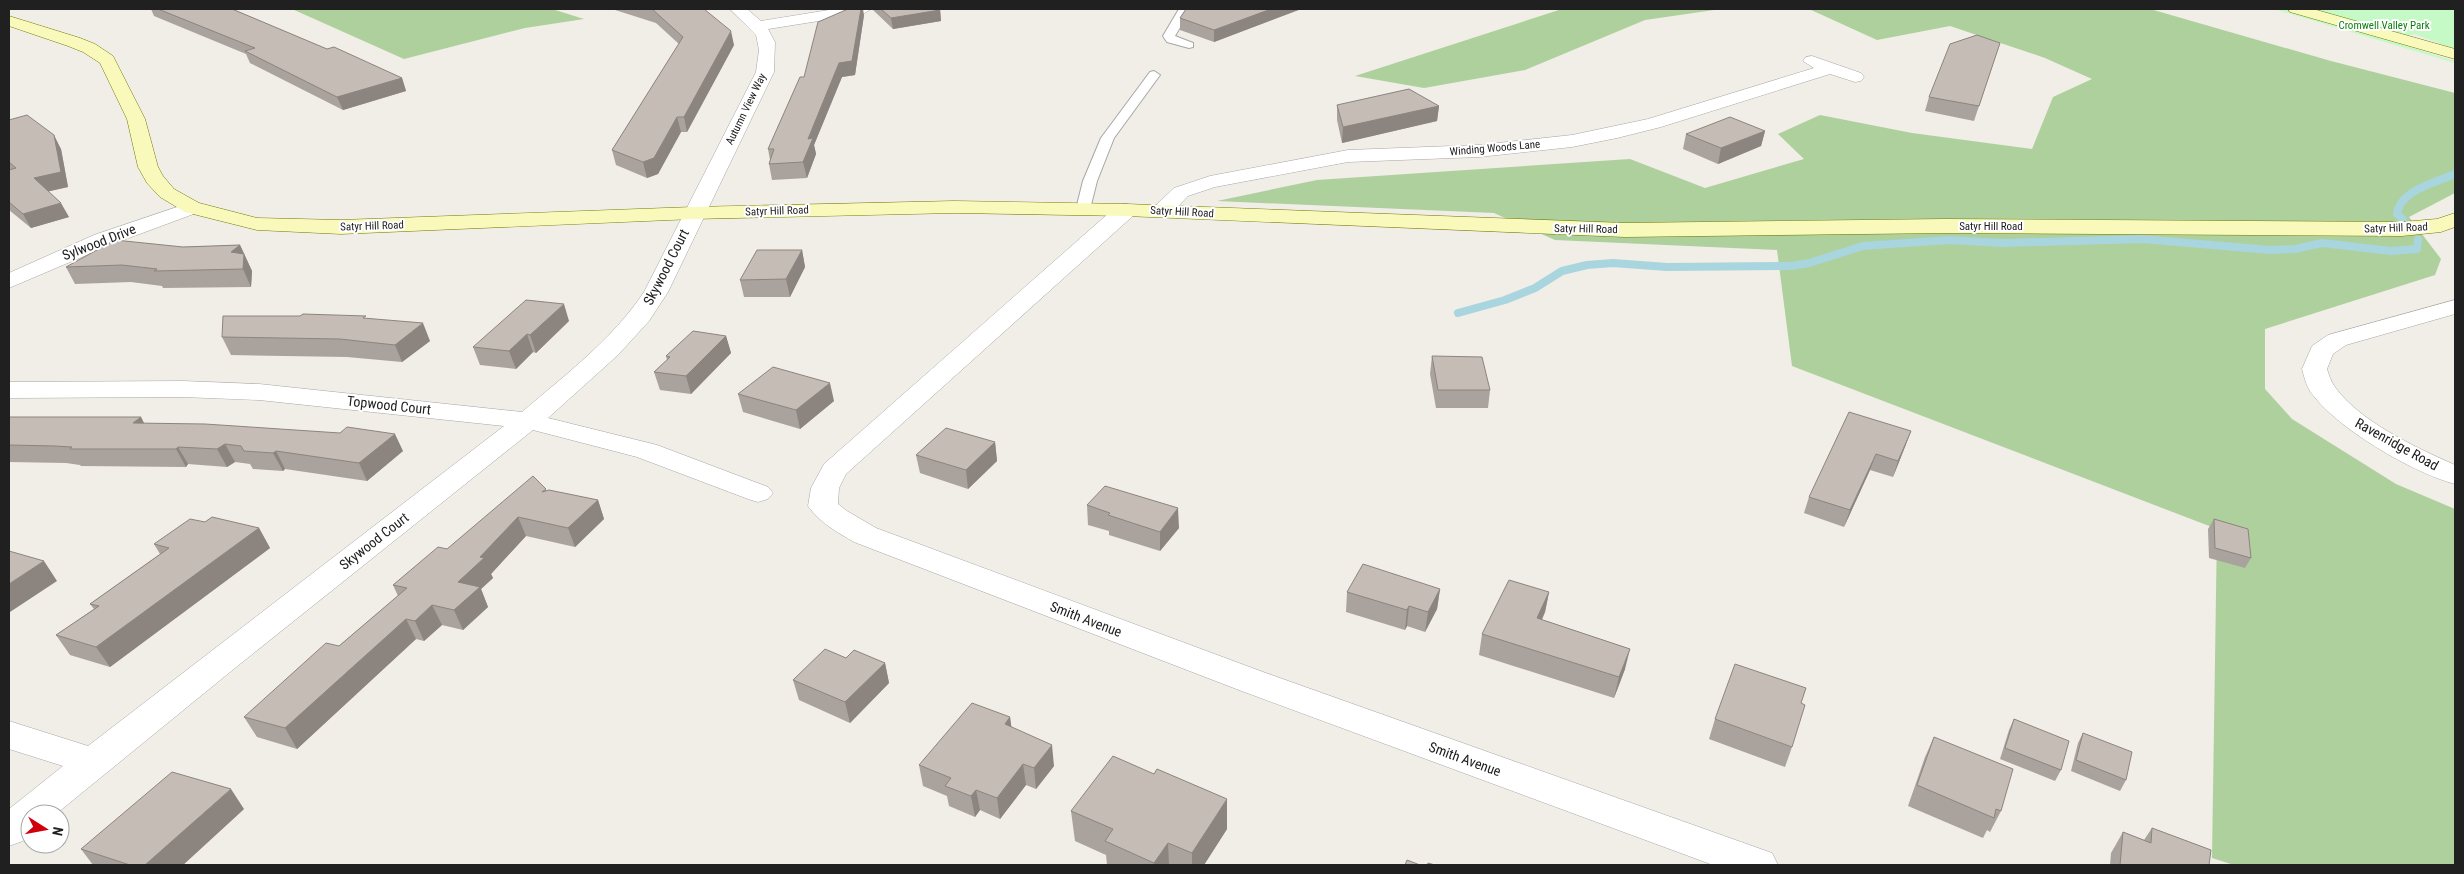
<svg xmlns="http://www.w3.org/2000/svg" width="2464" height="874" viewBox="0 0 2464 874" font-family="'Roboto Condensed',sans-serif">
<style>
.forest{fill:#aed09c}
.park{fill:#c5f9c6}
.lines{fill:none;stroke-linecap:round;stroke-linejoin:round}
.stream{stroke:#a8d5de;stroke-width:8}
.lane-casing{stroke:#a7a7a7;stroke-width:2}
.street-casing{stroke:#a7a7a7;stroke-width:1}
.secondary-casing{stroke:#737905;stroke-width:1}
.lane{fill:#fff;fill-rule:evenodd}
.street{fill:#fff;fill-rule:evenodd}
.secondary{fill:#f9f9bc;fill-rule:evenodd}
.wall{fill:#aaa29d}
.shaded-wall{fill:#8b847f}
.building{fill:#c6bcb6;stroke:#8b847f}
.labels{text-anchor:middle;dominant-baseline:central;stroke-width:4;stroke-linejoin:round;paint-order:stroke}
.far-park-label{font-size:11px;fill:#0c800f;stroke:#fff}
.far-street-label{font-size:11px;fill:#202020;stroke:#fff}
.street-label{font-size:14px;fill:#202020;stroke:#fff}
</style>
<rect width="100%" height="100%" fill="#f1ede7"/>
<path class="forest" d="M 292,9 L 552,9 L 584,19 L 525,28 L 404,59 Z
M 1562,9 L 1721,9 L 1645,20 L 1525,70 L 1424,88 L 1355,76 Z
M 1809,9 L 2150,9 L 2331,61 L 2455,93 L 2455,193 L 2409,217 L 2441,259 L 2435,275 L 2265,329 L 2265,389 L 2292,419 L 2396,484 L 2455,509 L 2455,865 L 2234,865 L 2212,858 L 2217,529 L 1792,366 L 1777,250 L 1555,240 L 1494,213 L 1217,201 L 1317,180 L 1630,159 L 1705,188 L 1804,159 L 1778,134 L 1820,115 L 1912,133 L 2032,149 L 2053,97 L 2092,79 L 2045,58 L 1950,26 L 1877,40 Z"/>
<path class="park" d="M 2274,9 L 2455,9 L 2455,49 L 2414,34 L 2391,41 L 2455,61 L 2455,63 Z"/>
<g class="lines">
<path class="stream" d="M 2403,219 L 2397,214 C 2400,190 2435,183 2455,174
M 1458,313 L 1505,300 L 1535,288 L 1562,271 L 1587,265 L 1613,263 L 1667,267 L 1791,266 L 1809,263 L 1863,246 L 1949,240 L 2003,243 L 2142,239 L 2270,250 L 2295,249 L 2322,243 L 2391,251 L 2417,249 L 2418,240"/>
<defs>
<path id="lane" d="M 1179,9 L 1189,9 L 1189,12 L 1175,36 L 1193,43 L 1193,47 L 1189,48 L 1167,42 L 1163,36 Z
M 1154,71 L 1160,75 L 1114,138 L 1097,181 L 1090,209 L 1088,212 L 1078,212 L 1076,209 L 1083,181 L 1101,138 L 1150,72 Z"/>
<path id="street" d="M 730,9 L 747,9 L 761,21 L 835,9 L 871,9 L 863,14 L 768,29 L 775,42 L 774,72 L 668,292 L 649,321 L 618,355 L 548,418 L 657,445 L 768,487 L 773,493 L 768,499 L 758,502 L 748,499 L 637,457 L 533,430 L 235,668 L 56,814 L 30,814 L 30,835 L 23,841 L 9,846 L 9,809 L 63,766 L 9,749 L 9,721 L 88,746 L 504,426 L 259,400 L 183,397 L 9,398 L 9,382 L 183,381 L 259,384 L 522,412 C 565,375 612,340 644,292 L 756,72 L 759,50 L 756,35 Z
M 1812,56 L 1861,73 L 1864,77 L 1861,81 L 1855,82 L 1830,74 L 1661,127 L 1617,138 L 1572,147 L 1479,157 L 1348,162 L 1215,187 L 1188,196 L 1169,216 L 1161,217 L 1153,216 L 1150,211 L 1174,188 L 1210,176 L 1348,150 L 1479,145 L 1572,135 L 1648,119 L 1814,68 L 1803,61 L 1806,57 Z
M 192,202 L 199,204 L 203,208 L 199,212 L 110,245 L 9,288 L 9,273 L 94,235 Z
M 1126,204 L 1134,205 L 1137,210 L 1134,215 L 846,474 L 839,488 L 838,504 L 847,511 L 876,528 L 1263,672 L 1772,853 L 1778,865 L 1713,865 L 1239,690 L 854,542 C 837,532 820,523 808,506 L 811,488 L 824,464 L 1118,205 Z
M 2455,300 L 2455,314 L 2346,345 L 2333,354 L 2327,369 C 2329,375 2331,382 2335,387 C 2360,422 2417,448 2455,465 L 2455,484 C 2413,473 2334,427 2310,391 C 2306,385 2304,376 2302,369 L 2312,346 L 2328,335 Z"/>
<path id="secondary" d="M 2288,9 L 2313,9 L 2455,49 L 2455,59 L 2290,12 Z
M 9,16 L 80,38 L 95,44 L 113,56 L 145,119 L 158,167 L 163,176 L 174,189 L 199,203 L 257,218 L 341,220 L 693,207 L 954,201 L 1126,204 L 1625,223 L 1945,219 L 2402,222 L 2437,219 L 2455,213 L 2455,227 L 2441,232 L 2402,236 L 1945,233 L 1625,237 L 1126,216 L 954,213 L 693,219 L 341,234 L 257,230 L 185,212 L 160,197 L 147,183 L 138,167 L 127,119 L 100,63 L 83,52 L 68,46 L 9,26 Z"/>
</defs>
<use href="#lane" class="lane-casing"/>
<use href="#street" class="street-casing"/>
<use href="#secondary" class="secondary-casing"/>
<use href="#lane" class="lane"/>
<use href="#street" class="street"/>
<use href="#secondary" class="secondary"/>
</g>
<path class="wall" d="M 151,9 L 232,9 L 327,49 L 402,78 L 406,91 L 343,110 L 250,63 L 246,54 L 154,16 Z
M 612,9 L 704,9 L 734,45 L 687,132 L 681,132 L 658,174 L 647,178 L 616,165 L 612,150 L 679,44 L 656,23 Z
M 872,9 L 940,9 L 941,21 L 893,29 Z
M 1186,9 L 1301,9 L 1214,42 L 1180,30 L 1180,18 Z
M 864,15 L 855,75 L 842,77 L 814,145 L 816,154 L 807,178 L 772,180 L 769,164 L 770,160 L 768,149 L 804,77 Z
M 2000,43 L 1974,121 L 1925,111 L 1929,97 Z
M 1337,105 L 1439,106 L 1437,121 L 1342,143 L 1337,120 Z
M 9,120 L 61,149 L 68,187 L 48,191 L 69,217 L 31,228 L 9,210 Z
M 1765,131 L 1761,146 L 1718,164 L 1683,149 L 1686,134 Z
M 240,245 L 252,271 L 251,287 L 163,288 L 162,286 L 131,282 L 75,284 L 66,267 L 183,247 Z
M 802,250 L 805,267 L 790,297 L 744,297 L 740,280 Z
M 367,319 L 430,341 L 402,362 L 347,357 L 231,355 L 222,337 Z
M 569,321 L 536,353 L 533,352 L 516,369 L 480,365 L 473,347 Z
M 726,336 L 731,353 L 691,394 L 660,390 L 654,372 L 667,360 L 666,356 Z
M 1432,356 L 1490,390 L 1488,408 L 1436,408 L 1430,374 Z
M 738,394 L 834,401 L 800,429 L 743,412 Z
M 9,417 L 141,417 L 144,424 L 403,451 L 367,481 L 285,469 L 283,471 L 253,469 L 250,464 L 235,462 L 227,467 L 188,464 L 186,467 L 81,466 L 80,465 L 66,463 L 9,462 Z
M 1911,431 L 1893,477 L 1870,470 L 1844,527 L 1804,513 L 1809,497 Z
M 995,442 L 997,461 L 968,489 L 920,473 L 916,455 Z
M 546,489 L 546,490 L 598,500 L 604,519 L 575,547 L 526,536 L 491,574 L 493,578 L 481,589 L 488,607 L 463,630 L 442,625 L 424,641 L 416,639 L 297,749 L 257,737 L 244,717 L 339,646 L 398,596 L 393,585 L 447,549 Z
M 1087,505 L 1179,528 L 1160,551 L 1109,535 L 1109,531 L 1088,525 Z
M 2214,519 L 2251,558 L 2245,568 L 2209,558 L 2208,529 Z
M 205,522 L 259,528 L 270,548 L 110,667 L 70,655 L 56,635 L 94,609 L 90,604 L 160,554 L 154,544 Z
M 1440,589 L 1437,609 L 1425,632 L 1407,626 L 1405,630 L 1346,612 L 1347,592 Z
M 1549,592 L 1545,612 L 1542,620 L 1625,669 L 1614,698 L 1479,655 L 1482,634 Z
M 846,658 L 885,663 L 889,683 L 850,723 L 799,700 L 793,680 Z
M 1010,717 L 1011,727 L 1054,766 L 1036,789 L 1026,785 L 1000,819 L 980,810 L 975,817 L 949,806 L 947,796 L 923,786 L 919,765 Z
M 1715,719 L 1792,747 L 1785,767 L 1709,739 Z
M 2014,719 L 2061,770 L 2055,781 L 2000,759 L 2009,730 Z
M 2083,733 L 2126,780 L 2120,791 L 2071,771 L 2078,743 Z
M 1934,737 L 2001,811 L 1990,832 L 1987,830 L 1983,838 L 1908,806 L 1925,757 Z
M 244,809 L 183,865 L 93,865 L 81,849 Z
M 1071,811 L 1227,829 L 1204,865 L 1107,865 L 1106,855 L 1075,841 Z
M 2152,828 L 2209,865 L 2110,865 L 2111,853 L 2123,832 L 2144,840 Z"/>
<path class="shaded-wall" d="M 861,9 L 863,9 L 864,15 L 855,75 L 842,77 L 814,145 L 816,154 L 807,178 L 803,162 L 808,139 Z
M 940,9 L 941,21 L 893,29 L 891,18 Z
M 1271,9 L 1301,9 L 1214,42 L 1214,30 Z
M 731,31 L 734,45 L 687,132 L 684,117 Z
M 402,78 L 406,91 L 343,110 L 337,97 Z
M 1439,106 L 1437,121 L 1342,143 L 1343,127 Z
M 677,117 L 681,132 L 658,174 L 647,178 L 643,162 Z
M 1765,131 L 1761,146 L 1718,164 L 1721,148 Z
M 54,135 L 61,149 L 68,187 L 42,193 L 34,178 Z
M 61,203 L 69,217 L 31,228 L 23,214 Z
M 240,245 L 252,271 L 251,287 L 243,269 L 231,252 Z
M 802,250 L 805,267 L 790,297 L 786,279 Z
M 564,304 L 569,321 L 536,353 L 530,335 Z
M 423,323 L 430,341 L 402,362 L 395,345 Z
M 527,334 L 533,352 L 516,369 L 509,351 Z
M 726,336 L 731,353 L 691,394 L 686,376 Z
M 830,383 L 834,401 L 800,429 L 796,410 Z
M 141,417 L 150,435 L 133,423 Z
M 1911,431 L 1905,447 L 1893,477 L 1898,461 Z
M 395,434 L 403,451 L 367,481 L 359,463 Z
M 995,442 L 997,461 L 968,489 L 966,470 Z
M 225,444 L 235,462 L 227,467 L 217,449 Z
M 178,447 L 188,464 L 186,467 L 176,449 Z
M 276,451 L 285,469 L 283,471 L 273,453 Z
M 1876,454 L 1870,470 L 1844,527 L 1850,510 Z
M 598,500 L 604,519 L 575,547 L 568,528 Z
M 1178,508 L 1179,528 L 1160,551 L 1160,532 Z
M 518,517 L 526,536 L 491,574 L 493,578 L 481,589 L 488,607 L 463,630 L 454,610 L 458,582 L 480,557 Z
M 259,528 L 270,548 L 110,667 L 96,647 Z
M 44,561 L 57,581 L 10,612 L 9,610 L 9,584 Z
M 1440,589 L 1437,609 L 1425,632 L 1428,612 Z
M 1549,592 L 1545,612 L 1533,638 L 1537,618 Z
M 432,605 L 442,625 L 424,641 L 415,621 Z
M 1409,606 L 1407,626 L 1405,630 L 1407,610 Z
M 406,619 L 416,639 L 297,749 L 285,728 Z
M 1630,649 L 1625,669 L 1614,698 L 1619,677 Z
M 885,663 L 889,683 L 850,723 L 845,702 Z
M 1010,717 L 1013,738 L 1005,724 Z
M 1052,745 L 1054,766 L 1036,789 L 1034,768 Z
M 1023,764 L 1026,785 L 1000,819 L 997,798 Z
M 231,789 L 244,809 L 183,865 L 145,865 Z
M 976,790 L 980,810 L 975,817 L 971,796 Z
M 1227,799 L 1227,829 L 1204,865 L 1192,865 L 1192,853 Z
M 1168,843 L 1169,865 L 1155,865 L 1154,863 Z"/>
<path class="building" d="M 158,9 L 232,9 L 327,49 L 334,47 L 402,78 L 337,97 L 245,51 L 255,48 Z
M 650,9 L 704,9 L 731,31 L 684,117 L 677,117 L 654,158 L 643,162 L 612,150 L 683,37 L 652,9 Z
M 848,9 L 861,9 L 852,61 L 839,63 L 808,139 L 813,138 L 803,162 L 769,164 L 774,149 L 768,149 L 800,77 L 804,77 L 818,22 Z
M 881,9 L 939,9 L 940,10 L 891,18 Z
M 1186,9 L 1271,9 L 1214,30 L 1180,18 Z
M 1977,35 L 2000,43 L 1979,106 L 1929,97 L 1950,44 Z
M 1409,89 L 1439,106 L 1343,127 L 1337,105 Z
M 27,115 L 54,135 L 61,172 L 34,178 L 61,203 L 23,214 L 9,202 L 9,170 L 16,168 L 9,162 L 9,120 Z
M 1730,117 L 1765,131 L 1721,148 L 1686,134 Z
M 115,240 L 183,247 L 240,245 L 231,252 L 244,254 L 243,269 L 154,271 L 157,269 L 122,265 L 66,267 Z
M 757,250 L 802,250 L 786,279 L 740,280 Z
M 526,300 L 564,304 L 530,335 L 527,334 L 509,351 L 473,347 Z
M 303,314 L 366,316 L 363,318 L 423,323 L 395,345 L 340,339 L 222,337 L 223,316 L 300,316 Z
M 693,331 L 726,336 L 686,376 L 654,372 L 670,357 L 666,356 Z
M 1432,356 L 1482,357 L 1490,390 L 1438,390 Z
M 773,367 L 830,383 L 796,410 L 738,394 Z
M 1849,412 L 1911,431 L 1898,461 L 1876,454 L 1850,510 L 1809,497 Z
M 9,417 L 141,417 L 133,423 L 205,424 L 340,433 L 347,427 L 395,434 L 359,463 L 276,451 L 273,453 L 244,451 L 241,446 L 225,444 L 217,449 L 178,447 L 176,449 L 70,449 L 72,447 L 55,446 L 9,445 Z
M 946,428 L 995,442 L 966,470 L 916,455 Z
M 533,476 L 546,489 L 542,492 L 549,490 L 598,500 L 568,528 L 518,517 L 480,557 L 484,558 L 458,582 L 480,587 L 454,610 L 432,605 L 415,621 L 406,619 L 285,728 L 244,717 L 326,643 L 339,646 L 407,588 L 393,585 L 438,547 L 447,549 Z
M 1105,486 L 1178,508 L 1160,532 L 1108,515 L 1110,513 L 1087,505 Z
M 212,517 L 259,528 L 96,647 L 56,635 L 99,606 L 90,604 L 169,548 L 154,544 L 190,519 L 205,522 Z
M 2214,519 L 2248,529 L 2251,558 L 2215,548 Z
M 9,551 L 44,561 L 9,584 Z
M 1363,564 L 1440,589 L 1428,612 L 1409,606 L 1407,610 L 1347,592 Z
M 1509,580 L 1549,592 L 1537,618 L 1630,649 L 1619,677 L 1482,634 Z
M 825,649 L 846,658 L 854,650 L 885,663 L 845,702 L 793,680 Z
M 1735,664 L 1806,688 L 1801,703 L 1805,705 L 1792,747 L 1715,719 Z
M 972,703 L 1010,717 L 1005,724 L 1052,745 L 1034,768 L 1023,764 L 997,798 L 976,790 L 971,796 L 945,786 L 951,778 L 919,765 Z
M 2014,719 L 2069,741 L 2061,770 L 2005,748 Z
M 2083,733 L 2132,752 L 2126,780 L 2076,760 Z
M 1934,737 L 2013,769 L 2001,811 L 1996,809 L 1994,818 L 1917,785 Z
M 1113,756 L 1154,774 L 1157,769 L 1227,799 L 1192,853 L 1168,843 L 1154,863 L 1105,841 L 1113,829 L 1071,811 Z
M 172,772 L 231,789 L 145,865 L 130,865 L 81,849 Z
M 2152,828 L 2211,850 L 2209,865 L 2120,865 L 2123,832 L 2151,843 Z
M 1407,860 L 1420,865 L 1405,865 Z
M 1428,863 L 1435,865 L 1427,865 Z"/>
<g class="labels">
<g class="far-park-label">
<text x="2384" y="25">Cromwell Valley Park</text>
</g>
<g class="far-street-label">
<text transform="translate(746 109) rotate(-64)">Autumn View Way</text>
<text transform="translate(1495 148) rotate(-5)">Winding Woods Lane</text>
<text transform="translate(777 211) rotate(-2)">Satyr Hill Road</text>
<text transform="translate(1182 212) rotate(3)">Satyr Hill Road</text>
<text transform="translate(372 226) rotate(-2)">Satyr Hill Road</text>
<text x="1991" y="226">Satyr Hill Road</text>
<text transform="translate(2396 228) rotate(-2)">Satyr Hill Road</text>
<text transform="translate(1586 229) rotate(1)">Satyr Hill Road</text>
</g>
<g class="street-label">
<text transform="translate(99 242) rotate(-21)">Sylwood Drive</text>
<text transform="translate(666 267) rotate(-63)">Skywood Court</text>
<text transform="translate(389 405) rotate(6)">Topwood Court</text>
<text transform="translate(2397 444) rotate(29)">Ravenridge Road</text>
<text transform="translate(374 541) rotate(-38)">Skywood Court</text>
<text transform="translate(1086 619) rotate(21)">Smith Avenue</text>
<text transform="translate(1465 759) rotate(20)">Smith Avenue</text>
</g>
</g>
<rect width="2464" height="874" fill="none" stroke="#202020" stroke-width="20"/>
<g transform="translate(45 829) rotate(101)"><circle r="24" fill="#ffffff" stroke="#a6a6a6"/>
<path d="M0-4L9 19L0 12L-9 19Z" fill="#d0010d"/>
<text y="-8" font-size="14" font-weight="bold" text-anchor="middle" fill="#202020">N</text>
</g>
</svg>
